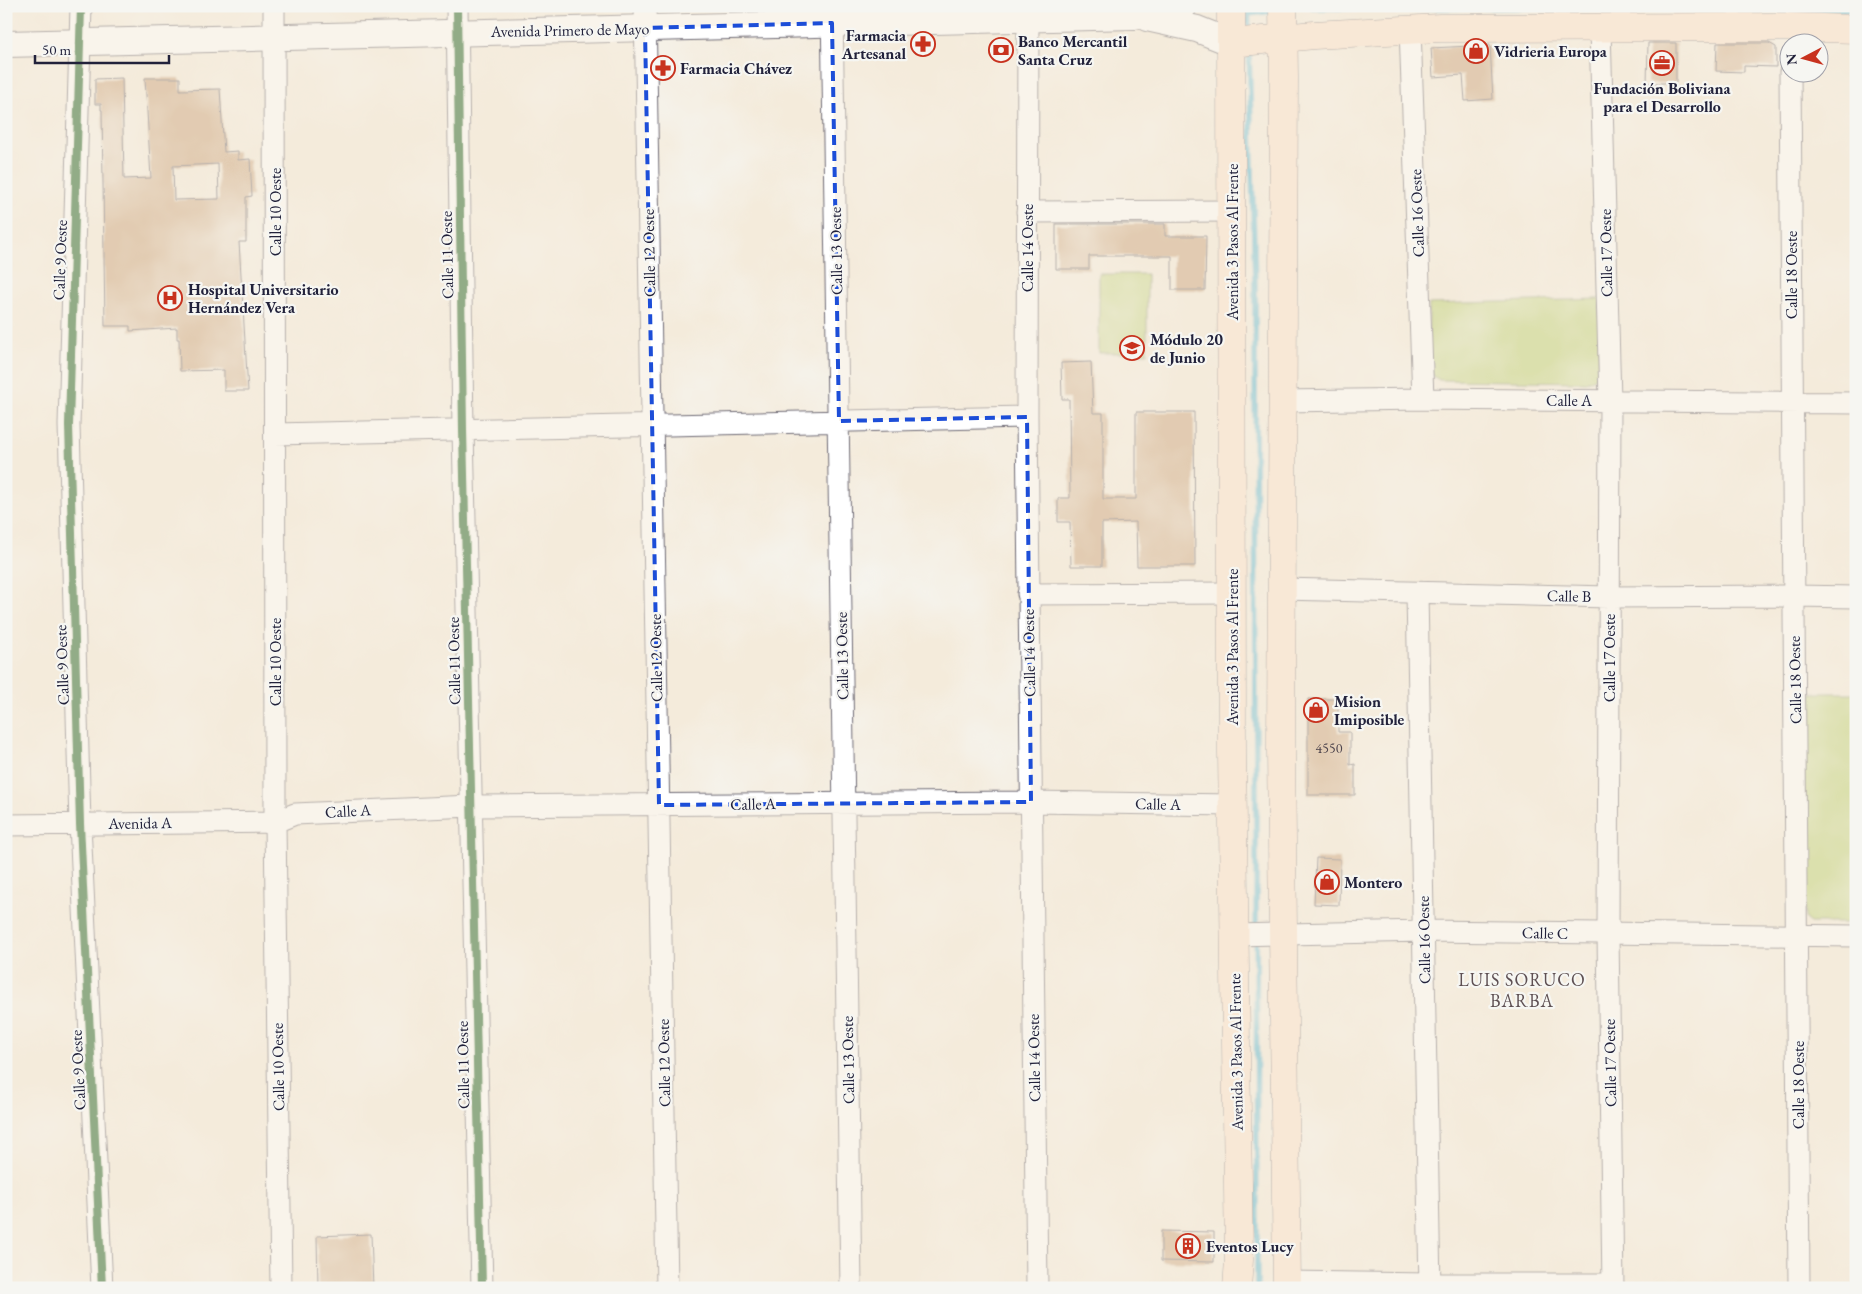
<svg xmlns="http://www.w3.org/2000/svg" width="1862" height="1294" viewBox="0 0 1862 1294" font-family="'EB Garamond',serif">
<style>
.green{fill:#bdd276;stroke:#707a58}
.lines{fill:none;stroke-linecap:round;stroke-linejoin:round}
.stream{stroke:#55b6d4;stroke-width:5.5}
.building{fill:#cca580;fill-rule:evenodd}
.minor-casing{stroke:#6c6873;stroke-width:23}
.tertiary-casing{stroke:#6c6873;stroke-width:28}
.secondary-casing{stroke:#6c6873;stroke-width:29}
.minor{stroke:#fff;stroke-width:21}
.tertiary{stroke:#fff;stroke-width:26}
.secondary{stroke:#fde4d0;stroke-width:28}
.cycleway-casing{stroke:#f6f6f2;stroke-width:11}
.cycleway{stroke:#1b5e20;stroke-width:8}
.marked{fill:none;stroke:#1d4ed8;stroke-width:4;stroke-dasharray:10 6;stroke-linejoin:round}
.labels{text-anchor:middle;dominant-baseline:central;stroke-width:4.5;stroke-linejoin:round;paint-order:stroke}
.number-label{font-size:14px;fill:#4c434c}
.street-label{font-size:16px;fill:#22223b;stroke:#f6f6f2}
.poi-label{font-size:16px;font-weight:bold;fill:#22223b;stroke:#f6f6f2;text-anchor:start}
.neighbourhood-label{font-size:18px;letter-spacing:1px;fill:#5e5053;stroke:#f6f6f2}
</style>
<rect width="100%" height="100%" fill="#f6f6f2"/>
<filter id="ink" filterUnits="userSpaceOnUse"><feTurbulence type="fractalNoise" baseFrequency=".02" numOctaves="2"/><feDisplacementMap in="SourceGraphic" scale="10" xChannelSelector="R" yChannelSelector="G"/><feConvolveMatrix kernelMatrix="1 2 1 2 8 2 1 2 1" color-interpolation-filters="sRGB"/></filter>
<filter id="wash" filterUnits="userSpaceOnUse"><feTurbulence type="fractalNoise" baseFrequency=".0096" numOctaves="4" result="noise"/><feDisplacementMap in="SourceGraphic" scale="20" xChannelSelector="R" yChannelSelector="G"/><feGaussianBlur stdDeviation="1.12" result="paint"/><feColorMatrix in="noise" values="0 0 0 0 0 0 0 0 0 0 0 0 0 0 0 0 0 1.4 0 .05"/><feComposite in="paint" operator="in"/></filter>
<g filter="url(#wash)">
<rect width="100%" height="100%" fill="#f4ebdb"/>
<path class="green" d="M 1099,274 L 1147,274 L 1147,353 L 1099,353 Z
M 1600,299 L 1599,368 L 1595,378 L 1586,382 L 1439,380 L 1433,376 L 1428,369 L 1429,304 Z
M 1801,693 L 1856,693 L 1856,923 L 1810,923 L 1805,919 Z"/>
<g class="lines">
<path class="stream" d="M 1248,6 L 1249,33
M 1313,8 L 1751,7 L 1856,10
M 1248,14 L 1273,11
M 1249,47 L 1255,285 L 1257,1288"/>
</g>
<g id="blocks">
<path class="building" d="M 1648,43 L 1676,43 L 1676,83 L 1647,83 Z
M 1717,43 L 1769,43 L 1776,47 L 1776,67 L 1744,66 L 1744,72 L 1716,71 Z
M 1490,45 L 1493,99 L 1465,101 L 1463,75 L 1433,77 L 1431,48 Z
M 122,78 L 124,179 L 151,178 L 145,78 L 180,78 L 180,90 L 220,89 L 224,152 L 238,151 L 238,160 L 250,159 L 252,196 L 246,197 L 246,242 L 239,242 L 248,391 L 224,391 L 224,370 L 180,371 L 179,339 L 177,339 L 177,328 L 130,331 L 130,326 L 105,326 L 102,110 L 101,110 L 101,104 L 95,104 L 95,79 ZM 218,164 L 219,199 L 174,200 L 173,166 Z
M 1056,224 L 1165,224 L 1165,236 L 1206,236 L 1205,290 L 1172,290 L 1172,256 L 1089,256 L 1089,269 L 1056,269 Z
M 1091,362 L 1093,413 L 1103,413 L 1103,499 L 1136,499 L 1136,412 L 1194,412 L 1195,566 L 1137,566 L 1136,522 L 1102,523 L 1102,566 L 1071,566 L 1070,522 L 1058,522 L 1058,498 L 1070,498 L 1069,399 L 1062,399 L 1061,363 Z
M 1308,699 L 1338,699 L 1338,732 L 1350,732 L 1350,765 L 1355,764 L 1355,795 L 1308,795 Z
M 1316,858 L 1340,859 L 1339,905 L 1314,904 Z
M 1161,1231 L 1214,1232 L 1214,1262 L 1161,1261 Z
M 371,1234 L 373,1288 L 318,1288 L 317,1236 Z"/>
</g>
</g>
<g filter="url(#ink)">
<use href="#blocks" fill-opacity="0" stroke="#6c6873" stroke-width="1"/>
<g class="lines">
<defs>
<path id="minor" d="M 81,6 L 69,425 L 80,824 L 102,1288
M 274,6 L 275,822 L 281,1288
M 457,6 L 463,430 L 482,1288
M 645,6 L 667,1288
M 832,6 L 851,1288
M 1028,6 L 1027,417 L 1037,1288
M 1410,28 L 1423,399
M 1600,28 L 1610,400 L 1608,934 L 1613,1288
M 1790,72 L 1799,1288
M 1027,212 L 1232,211
M 1282,401 L 1423,399 L 1856,403
M 275,434 L 1027,417
M 1282,589 L 1609,597 L 1794,596 L 1856,597
M 1417,593 L 1430,1288
M 1028,594 L 1232,593
M 6,825 L 275,822 L 295,814 L 471,806 L 1031,802 L 1233,805
M 1235,935 L 1424,931 L 1856,936
M 1287,1282 L 1430,1284 L 1613,1284"/>
<path id="tertiary" d="M 1147,18 L 1197,29 L 1232,43
M 6,44 L 1134,16 L 1184,6"/>
<path id="secondary" d="M 1231,6 L 1232,753 L 1239,1260 L 1237,1288
M 1283,6 L 1284,78 L 1281,750 L 1287,1288
M 1232,43 L 1314,35 L 1440,28 L 1790,27 L 1856,29"/>
</defs>
<use href="#minor" class="minor-casing"/>
<use href="#tertiary" class="tertiary-casing"/>
<use href="#secondary" class="secondary-casing"/>
<use href="#minor" class="minor"/>
<use href="#tertiary" class="tertiary"/>
<use href="#secondary" class="secondary"/>
<defs>
<path id="cycleway" d="M 81,6 L 69,425 L 80,824 L 102,1288
M 457,6 L 463,430 L 482,1288"/>
</defs>
<use href="#cycleway" class="cycleway-casing"/>
<use href="#cycleway" class="cycleway"/>
</g>
</g>
<path d="M0 0H1862V1294H0ZM 832,23 L 839,421 L 1027,417 L 1031,802 L 659,805 L 645,28 Z" fill="#f4ebdb" fill-opacity=".55" fill-rule="evenodd"/>
<path class="marked" d="M 832,23 L 839,421 L 1027,417 L 1031,802 L 659,805 L 645,28 Z"/>
<defs>
<symbol id="pharmacy-ring" viewBox="-11 -11 22 22"><circle r="9.5" fill="#f6f6f2" stroke="#c8321e" stroke-width="1.5"/><path d="M-2-6h4v4h4v4h-4v4h-4v-4h-4v-4h4Z" fill="#c8321e"/></symbol>
<symbol id="bank-ring" viewBox="-11 -11 22 22"><circle r="9.5" fill="#f6f6f2" stroke="#c8321e" stroke-width="1.5"/><path d="M-6-4H6V4H-6ZM0-2.3a2.3 2.3 0 1 0 0 4.6a2.3 2.3 0 1 0 0-4.6Z" fill="#c8321e"/></symbol>
<symbol id="shop-ring" viewBox="-11 -11 22 22"><circle r="9.5" fill="#f6f6f2" stroke="#c8321e" stroke-width="1.5"/><path d="M-5-2.5h2.3a2.7 3.5 0 0 1 5.4 0H5L5.5 6h-11ZM-1.5-2.5h3a1.5 2.3 0 0 0-3 0Z" fill="#c8321e"/></symbol>
<symbol id="office-ring" viewBox="-11 -11 22 22"><circle r="9.5" fill="#f6f6f2" stroke="#c8321e" stroke-width="1.5"/><path d="M-6-3h4V-5.5h4V-3h4V5H-6ZM-1-4.5V-3h2v-1.5ZM-6 0V1H6V0Z" fill="#c8321e"/></symbol>
<symbol id="hospital-ring" viewBox="-11 -11 22 22"><circle r="9.5" fill="#f6f6f2" stroke="#c8321e" stroke-width="1.5"/><path d="M-5-5h3v3.5h4V-5h3V5h-3V1.5h-4V5h-3Z" fill="#c8321e"/></symbol>
<symbol id="school-ring" viewBox="-11 -11 22 22"><circle r="9.5" fill="#f6f6f2" stroke="#c8321e" stroke-width="1.5"/><path d="M0-5L7-2L0 1L-7-2ZM-4 1L0 2.5L4 1V4Q0 6-4 4Z" fill="#c8321e"/></symbol>
<symbol id="building-ring" viewBox="-11 -11 22 22"><circle r="9.5" fill="#f6f6f2" stroke="#c8321e" stroke-width="1.5"/><path d="M-4-6H4V6H1V3H-1V6H-4ZM-2.5-4.3h1.7v1.8h-1.7ZM.8-4.3h1.7v1.8H.8ZM-2.5-1h1.7V.8h-1.7ZM.8-1h1.7V.8H.8Z" fill="#c8321e"/></symbol>
</defs>
<g fill-rule="evenodd">
<use href="#pharmacy-ring" x="909" y="30" width="28" height="28"/>
<use href="#bank-ring" x="987" y="36" width="28" height="28"/>
<use href="#shop-ring" x="1462" y="37" width="28" height="28"/>
<use href="#office-ring" x="1648" y="49" width="28" height="28"/>
<use href="#pharmacy-ring" x="649" y="54" width="28" height="28"/>
<use href="#hospital-ring" x="156" y="284" width="28" height="28"/>
<use href="#school-ring" x="1118" y="334" width="28" height="28"/>
<use href="#shop-ring" x="1302" y="696" width="28" height="28"/>
<use href="#shop-ring" x="1313" y="868" width="28" height="28"/>
<use href="#building-ring" x="1174" y="1232" width="28" height="28"/>
</g>
<g class="labels">
<g class="number-label">
<text x="1329" y="748">4550</text>
</g>
<g class="street-label">
<text transform="translate(570 30) rotate(-1)">Avenida Primero de Mayo</text>
<text transform="translate(275 212) rotate(-90)">Calle 10 Oeste</text>
<text transform="translate(1417 213) rotate(-92)">Calle 16 Oeste</text>
<text transform="translate(1232 242) rotate(-90)">Avenida 3 Pasos Al Frente</text>
<text transform="translate(1027 248) rotate(-90)">Calle 14 Oeste</text>
<text transform="translate(836 251) rotate(-91)">Calle 13 Oeste</text>
<text transform="translate(649 253) rotate(-91)">Calle 12 Oeste</text>
<text transform="translate(1606 253) rotate(-91)">Calle 17 Oeste</text>
<text transform="translate(447 255) rotate(-91)">Calle 11 Oeste</text>
<text transform="translate(60 260) rotate(-88)">Calle 9 Oeste</text>
<text transform="translate(1791 275) rotate(-90)">Calle 18 Oeste</text>
<text x="1569" y="400">Calle A</text>
<text transform="translate(1569 596) rotate(1)">Calle B</text>
<text transform="translate(1232 647) rotate(-90)">Avenida 3 Pasos Al Frente</text>
<text transform="translate(1029 653) rotate(-91)">Calle 14 Oeste</text>
<text transform="translate(842 656) rotate(-91)">Calle 13 Oeste</text>
<text transform="translate(656 658) rotate(-91)">Calle 12 Oeste</text>
<text transform="translate(1609 658) rotate(-90)">Calle 17 Oeste</text>
<text transform="translate(454 661) rotate(-91)">Calle 11 Oeste</text>
<text transform="translate(275 662) rotate(-90)">Calle 10 Oeste</text>
<text transform="translate(62 665) rotate(-92)">Calle 9 Oeste</text>
<text transform="translate(1795 680) rotate(-91)">Calle 18 Oeste</text>
<text transform="translate(753 804) rotate(-1)">Calle A</text>
<text transform="translate(1158 804) rotate(1)">Calle A</text>
<text transform="translate(348 811) rotate(-3)">Calle A</text>
<text transform="translate(140 823) rotate(-1)">Avenida A</text>
<text transform="translate(1545 933) rotate(1)">Calle C</text>
<text transform="translate(1424 940) rotate(-91)">Calle 16 Oeste</text>
<text transform="translate(1236 1052) rotate(-91)">Avenida 3 Pasos Al Frente</text>
<text transform="translate(1034 1058) rotate(-91)">Calle 14 Oeste</text>
<text transform="translate(848 1060) rotate(-91)">Calle 13 Oeste</text>
<text transform="translate(664 1063) rotate(-91)">Calle 12 Oeste</text>
<text transform="translate(1610 1063) rotate(-91)">Calle 17 Oeste</text>
<text transform="translate(463 1065) rotate(-91)">Calle 11 Oeste</text>
<text transform="translate(278 1067) rotate(-91)">Calle 10 Oeste</text>
<text transform="translate(78 1070) rotate(-93)">Calle 9 Oeste</text>
<text transform="translate(1798 1085) rotate(-90)">Calle 18 Oeste</text>
</g>
<g class="poi-label">
<text x="906" y="35" text-anchor="end">Farmacia<tspan x="906" dy="18">Artesanal</tspan></text>
<text x="1018" y="41">Banco Mercantil<tspan x="1018" dy="18">Santa Cruz</tspan></text>
<text x="1494" y="51">Vidrieria Europa</text>
<text x="680" y="68">Farmacia Chávez</text>
<text x="1662" y="88" text-anchor="middle">Fundación Boliviana<tspan x="1662" dy="18">para el Desarrollo</tspan></text>
<text x="188" y="289">Hospital Universitario<tspan x="188" dy="18">Hernández Vera</tspan></text>
<text x="1150" y="339">Módulo 20<tspan x="1150" dy="18">de Junio</tspan></text>
<text x="1334" y="701">Mision<tspan x="1334" dy="18">Imiposible</tspan></text>
<text x="1344" y="882">Montero</text>
<text x="1206" y="1246">Eventos Lucy</text>
</g>
<g class="neighbourhood-label">
<text x="1522" y="979">LUIS SORUCO<tspan x="1522" dy="21">BARBA</tspan></text>
</g>
</g>
<rect width="1862" height="1294" fill="none" stroke="#f6f6f2" stroke-width="25"/>
<g transform="translate(1804 58) rotate(264)"><circle r="24" fill="#f6f6f2" stroke="#a1a1a9"/>
<path d="M0-4L9 19L0 12L-9 19Z" fill="#c8321e"/>
<text y="-8" font-size="14" font-weight="bold" text-anchor="middle" fill="#22223b">N</text>
</g>
<path d="M35 55v8h134v-8" fill="none" stroke="#22223b" stroke-width="2.5"/>
<text x="42" y="55" font-size="15" fill="#22223b" stroke="#f6f6f2" stroke-width="4" paint-order="stroke">50 m</text>
</svg>
